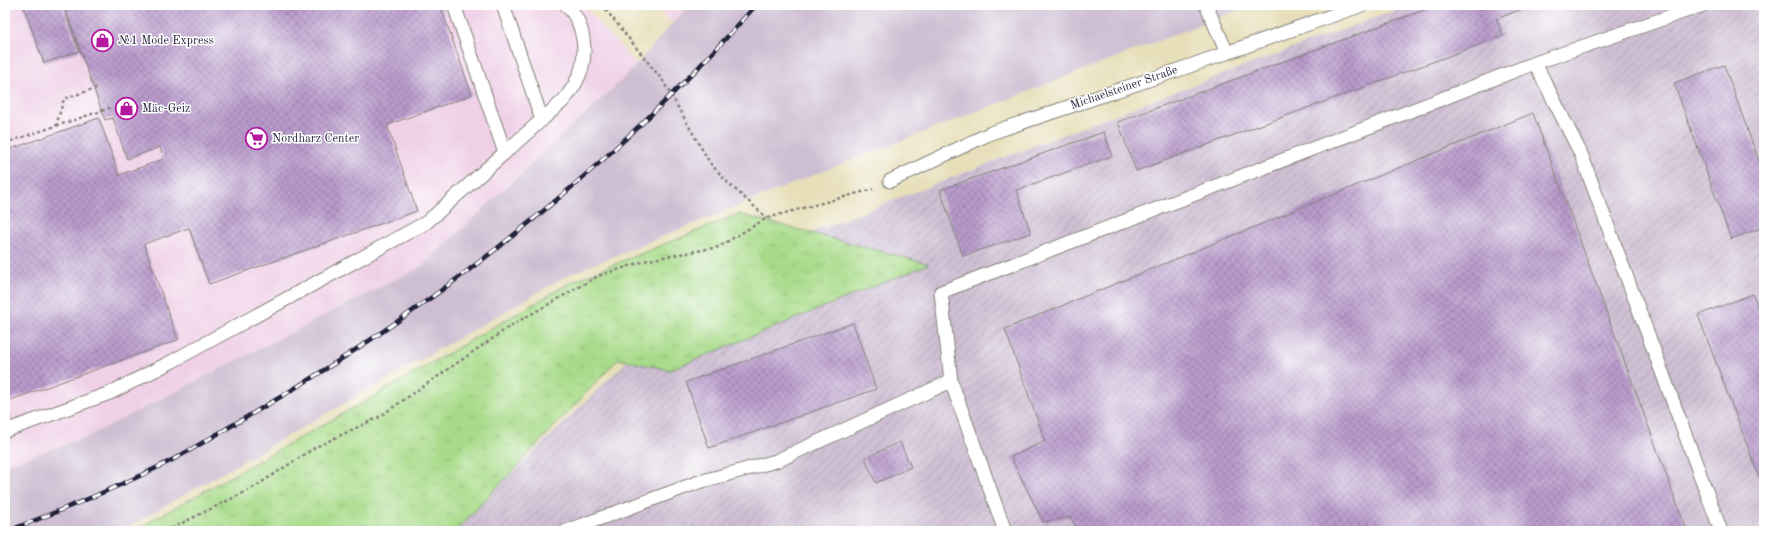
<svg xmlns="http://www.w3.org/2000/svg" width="1769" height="536" viewBox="0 0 1769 536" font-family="'Old Standard TT',serif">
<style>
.built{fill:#efd0e6}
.industrial{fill:url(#industrial-furrows)}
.railway{fill:#cdbed2}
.grass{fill:url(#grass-tufts);stroke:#657e62}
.building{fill:url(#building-cross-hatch)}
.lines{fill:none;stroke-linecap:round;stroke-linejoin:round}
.lane-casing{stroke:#84807a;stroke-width:15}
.path{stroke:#84807a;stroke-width:2.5;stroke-dasharray:3 3;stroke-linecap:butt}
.lane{stroke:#fff;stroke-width:13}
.rail-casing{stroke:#22223b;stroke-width:4.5}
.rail{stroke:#fff;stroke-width:3;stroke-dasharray:9;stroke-linecap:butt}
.labels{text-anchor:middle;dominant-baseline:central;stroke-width:3;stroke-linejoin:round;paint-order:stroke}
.poi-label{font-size:12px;fill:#22223b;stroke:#fff;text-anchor:start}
.street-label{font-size:12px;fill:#22223b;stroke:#fff}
</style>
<defs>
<pattern id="industrial-furrows" width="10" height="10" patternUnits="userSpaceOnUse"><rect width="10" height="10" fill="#cdbed2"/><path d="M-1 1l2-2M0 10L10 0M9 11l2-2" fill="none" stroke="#b0a3b5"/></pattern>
<pattern id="grass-tufts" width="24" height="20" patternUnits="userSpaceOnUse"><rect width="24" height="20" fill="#a8db89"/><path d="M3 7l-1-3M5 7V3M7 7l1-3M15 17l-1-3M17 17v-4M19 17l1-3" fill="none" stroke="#90bc77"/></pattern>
<pattern id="building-cross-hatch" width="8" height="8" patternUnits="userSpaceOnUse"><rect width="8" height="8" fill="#b99bcc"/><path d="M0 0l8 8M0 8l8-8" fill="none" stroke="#967ea7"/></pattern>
</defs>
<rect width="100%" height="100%" fill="#fff"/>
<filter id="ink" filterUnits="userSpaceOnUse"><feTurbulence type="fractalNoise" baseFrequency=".025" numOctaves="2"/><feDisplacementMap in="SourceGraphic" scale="8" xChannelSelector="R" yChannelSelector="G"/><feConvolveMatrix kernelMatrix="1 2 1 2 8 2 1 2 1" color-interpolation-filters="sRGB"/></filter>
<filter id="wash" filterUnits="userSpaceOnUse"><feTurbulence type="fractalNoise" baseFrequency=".012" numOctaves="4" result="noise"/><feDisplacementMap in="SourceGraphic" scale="16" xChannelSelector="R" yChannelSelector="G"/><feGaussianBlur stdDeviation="0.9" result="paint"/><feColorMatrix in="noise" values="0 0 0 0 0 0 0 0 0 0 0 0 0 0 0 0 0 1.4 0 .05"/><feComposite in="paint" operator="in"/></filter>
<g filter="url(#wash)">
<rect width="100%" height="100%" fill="#e7dfb9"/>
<path class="built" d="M 5,5 L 583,5 L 636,64 L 625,77 L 422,266 L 87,437 L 5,465 Z
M 654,5 L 689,5 L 672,23 Z"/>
<path class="industrial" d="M 1409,5 L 1764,5 L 1764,531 L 452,531 L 678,312 L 817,230 L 1124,111 Z"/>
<path class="railway" d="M 689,5 L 1251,5 L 821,172 L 570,274 L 121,531 L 5,531 L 5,465 L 87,437 L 422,266 L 625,77 Z"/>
<path class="grass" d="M 739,214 L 929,264 L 670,370 L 618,359 L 456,531 L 133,531 L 371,398 L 573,281 Z"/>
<g id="blocks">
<path class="building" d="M 23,5 L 62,5 L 79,51 L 44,63 Z
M 64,5 L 440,5 L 472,95 L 387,125 L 417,211 L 209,284 L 189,228 L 144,244 L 178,340 L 5,402 L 5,151 L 99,118 L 119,175 L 164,159 L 160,147 L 127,159 L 113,118 L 105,120 Z
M 1438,5 L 1533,5 L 1496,19 L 1503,36 L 1136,171 L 1118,122 Z
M 1724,65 L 1764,175 L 1764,227 L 1731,239 L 1674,83 Z
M 1533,113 L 1687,531 L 1077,531 L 1071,517 L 1043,522 L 1011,457 L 1045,441 L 1005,329 Z
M 1104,132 L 1112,156 L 1016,190 L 1031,233 L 963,256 L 940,190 Z
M 1753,294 L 1764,324 L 1764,490 L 1698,315 Z
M 853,323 L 876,389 L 709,448 L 686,382 Z
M 5,403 L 11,419 L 5,421 Z
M 900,442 L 911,467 L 876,483 L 865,458 Z"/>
</g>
</g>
<g filter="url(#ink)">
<use href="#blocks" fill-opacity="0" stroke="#84807a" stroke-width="1"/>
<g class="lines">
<defs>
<path id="lane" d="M 454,5 L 505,153
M 503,5 L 542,120
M 1206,5 L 1227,53
M 1535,63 L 1581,154 L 1721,531
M 890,181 L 991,133 L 1181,69 L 1362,5
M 5,431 L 110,393 L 171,362 L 427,222 L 564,100 C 568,94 573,89 576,82 C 589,59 586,23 566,5
M 566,531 L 699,482 L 776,461 L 951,381
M 1005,531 L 951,381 L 941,292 L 1535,63 L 1703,5"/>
</defs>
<use href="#lane" class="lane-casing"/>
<path class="path" d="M 602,5 L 663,81 L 710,163 L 727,182 L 767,218
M 56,126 L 64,99 L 99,87
M 5,143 L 113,107
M 166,531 L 251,489 L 316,447 L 379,417 L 512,325 L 598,276 L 648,260 L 718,247 L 767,218 L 873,189"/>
<use href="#lane" class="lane"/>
<defs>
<path id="rail" d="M 8,531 C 64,509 120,487 174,459 C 196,447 217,434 238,422 C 431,311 609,172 756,5"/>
</defs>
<use href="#rail" class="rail-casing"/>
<use href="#rail" class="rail"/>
</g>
</g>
<defs>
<symbol id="shop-ring" viewBox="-11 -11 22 22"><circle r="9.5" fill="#fff" stroke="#b5179e" stroke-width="1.5"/><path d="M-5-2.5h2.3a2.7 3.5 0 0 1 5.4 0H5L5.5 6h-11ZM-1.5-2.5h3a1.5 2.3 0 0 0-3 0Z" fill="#b5179e"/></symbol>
<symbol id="supermarket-ring" viewBox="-11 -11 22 22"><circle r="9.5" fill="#fff" stroke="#b5179e" stroke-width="1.5"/><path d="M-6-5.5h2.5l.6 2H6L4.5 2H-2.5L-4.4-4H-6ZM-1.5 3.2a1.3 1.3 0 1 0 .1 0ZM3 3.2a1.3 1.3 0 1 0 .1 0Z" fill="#b5179e"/></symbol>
</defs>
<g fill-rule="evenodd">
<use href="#shop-ring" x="90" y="28" width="25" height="25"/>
<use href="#shop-ring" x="114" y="96" width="25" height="25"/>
<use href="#supermarket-ring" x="244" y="126" width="25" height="25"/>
</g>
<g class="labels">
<g class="poi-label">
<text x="118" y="41">№1 Mode Express</text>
<text x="142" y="109">Mäc-Geiz</text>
<text x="272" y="139">Nordharz Center</text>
</g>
<g class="street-label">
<text transform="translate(1124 88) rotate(-19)">Michaelsteiner Straße</text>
</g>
</g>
<rect width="1769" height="536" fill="none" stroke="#fff" stroke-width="20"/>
</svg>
